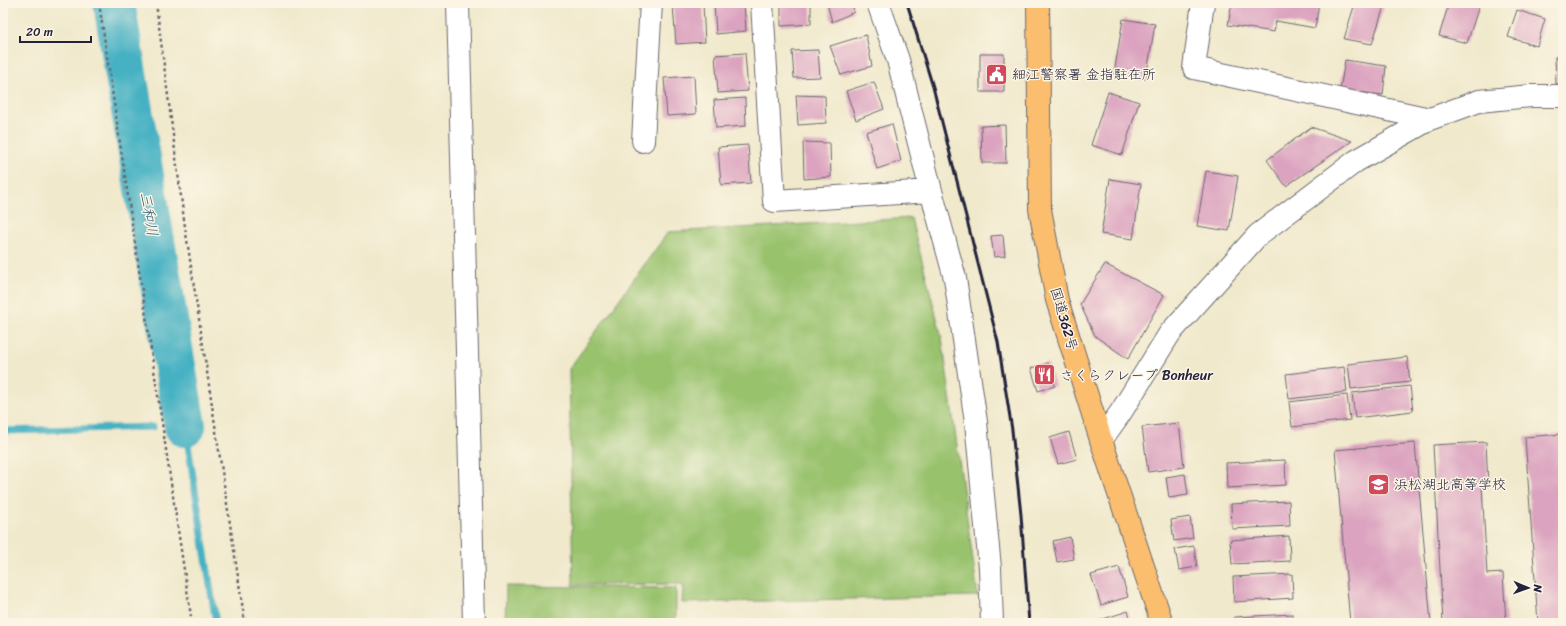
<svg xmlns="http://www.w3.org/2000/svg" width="1566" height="626" viewBox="0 0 1566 626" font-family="Sriracha,'Klee One',sans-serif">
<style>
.green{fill:#99c26d;stroke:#5e7254}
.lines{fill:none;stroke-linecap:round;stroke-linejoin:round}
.stream{stroke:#45b1c3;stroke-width:7}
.river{stroke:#45b1c3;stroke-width:42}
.building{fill:#dba3bf}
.minor-casing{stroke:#6a686e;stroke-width:24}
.highway-casing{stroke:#6a686e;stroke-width:24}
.path{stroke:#6a686e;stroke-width:2.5;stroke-dasharray:3 3;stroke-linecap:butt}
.minor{stroke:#fff;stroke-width:22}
.highway{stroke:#fbbd6e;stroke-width:22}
.rail{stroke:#22223b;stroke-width:3}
.labels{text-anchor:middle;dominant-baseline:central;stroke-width:3;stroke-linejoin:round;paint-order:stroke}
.poi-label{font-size:14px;fill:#22223b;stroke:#fcf5e5;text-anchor:start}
.street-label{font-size:14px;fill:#22223b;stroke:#fcf5e5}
.water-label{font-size:15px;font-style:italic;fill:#305b71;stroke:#fcf5e5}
</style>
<rect width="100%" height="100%" fill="#fcf5e5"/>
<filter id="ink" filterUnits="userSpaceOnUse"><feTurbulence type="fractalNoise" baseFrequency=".025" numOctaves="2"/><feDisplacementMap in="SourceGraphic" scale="8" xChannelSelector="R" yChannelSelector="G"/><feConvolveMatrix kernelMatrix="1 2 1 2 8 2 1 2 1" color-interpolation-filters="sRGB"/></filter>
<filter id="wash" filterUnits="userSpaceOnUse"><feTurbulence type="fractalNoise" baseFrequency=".012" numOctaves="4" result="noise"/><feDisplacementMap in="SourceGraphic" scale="16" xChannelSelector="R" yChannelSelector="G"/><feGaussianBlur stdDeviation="0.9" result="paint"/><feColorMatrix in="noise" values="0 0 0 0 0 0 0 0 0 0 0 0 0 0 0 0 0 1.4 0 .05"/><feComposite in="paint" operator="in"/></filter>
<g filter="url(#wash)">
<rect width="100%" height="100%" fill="#f0e9cc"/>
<path class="green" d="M 911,218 L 942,338 L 978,596 L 682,603 L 683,584 L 573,585 L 569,369 L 668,232 Z
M 506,586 L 676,588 L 676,623 L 505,623 Z"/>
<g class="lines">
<path class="stream" d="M 181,426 L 185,426 L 216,623
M 3,431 L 153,427"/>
<path class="river" d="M 114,3 L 185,426"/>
</g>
<g id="blocks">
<path class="building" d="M 714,3 L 744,3 L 746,31 L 716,34 Z
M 781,3 L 811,3 L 811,24 L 781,26 Z
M 827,3 L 852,3 L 854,12 L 832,22 Z
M 1232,3 L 1319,3 L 1315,28 L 1276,21 L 1274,32 L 1228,25 Z
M 1355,3 L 1385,3 L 1372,44 L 1344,39 Z
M 1449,3 L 1480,3 L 1467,43 L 1439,36 Z
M 703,4 L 705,42 L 676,44 L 673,6 Z
M 1517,10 L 1545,19 L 1537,46 L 1508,37 Z
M 1123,19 L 1155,24 L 1146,79 L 1114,74 Z
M 866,35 L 872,66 L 841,75 L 830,46 Z
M 818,50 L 820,77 L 794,78 L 792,51 Z
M 745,53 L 748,91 L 718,93 L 715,55 Z
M 980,54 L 1004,54 L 1004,92 L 980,92 Z
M 1555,57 L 1563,57 L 1563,84 L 1556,84 Z
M 1345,60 L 1386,66 L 1383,95 L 1340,90 Z
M 694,76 L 696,114 L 667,116 L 664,78 Z
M 874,82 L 884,109 L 856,120 L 846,91 Z
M 1108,92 L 1139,102 L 1122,155 L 1091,145 Z
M 796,95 L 825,96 L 826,123 L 798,125 Z
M 745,98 L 746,126 L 716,128 L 714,100 Z
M 892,124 L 901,161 L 877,169 L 866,132 Z
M 1005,125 L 1006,163 L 982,163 L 981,126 Z
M 1311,127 L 1352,141 L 1286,186 L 1267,160 Z
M 803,142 L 830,143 L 831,177 L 804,179 Z
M 748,145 L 751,183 L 721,185 L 718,147 Z
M 1206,171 L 1238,176 L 1229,231 L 1197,226 Z
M 1110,179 L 1141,184 L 1133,239 L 1101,234 Z
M 1003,235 L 1005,256 L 994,257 L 991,236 Z
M 1105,264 L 1164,295 L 1128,359 L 1095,336 L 1080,304 Z
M 1407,357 L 1410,382 L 1351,389 L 1348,364 Z
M 1048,363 L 1055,386 L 1038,391 L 1031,368 Z
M 1344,367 L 1347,392 L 1289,399 L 1286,374 Z
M 1410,386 L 1413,411 L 1355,418 L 1352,393 Z
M 1347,395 L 1350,420 L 1292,427 L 1289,402 Z
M 1179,423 L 1184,467 L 1148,472 L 1142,427 Z
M 1069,432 L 1077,459 L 1058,464 L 1050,438 Z
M 1563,434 L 1563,623 L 1538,623 L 1525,437 Z
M 1486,442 L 1488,486 L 1482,486 L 1487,574 L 1503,573 L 1506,623 L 1443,623 L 1433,445 Z
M 1415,443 L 1431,623 L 1350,623 L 1335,450 Z
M 1285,460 L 1286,485 L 1227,488 L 1226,463 Z
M 1185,474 L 1188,495 L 1169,498 L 1166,477 Z
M 1289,501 L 1290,526 L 1232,529 L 1231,504 Z
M 1190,517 L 1193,538 L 1174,541 L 1171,520 Z
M 1289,536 L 1290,561 L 1232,564 L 1230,540 Z
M 1070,537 L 1074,559 L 1057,562 L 1053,541 Z
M 1194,546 L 1197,567 L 1179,570 L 1175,549 Z
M 1119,567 L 1128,597 L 1101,605 L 1091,575 Z
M 1292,574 L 1293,598 L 1234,602 L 1233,577 Z
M 1128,611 L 1132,623 L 1091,623 Z
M 1293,614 L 1293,623 L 1234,623 L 1234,617 Z"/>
</g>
</g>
<g filter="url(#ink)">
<use href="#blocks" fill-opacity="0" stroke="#6a686e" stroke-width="1"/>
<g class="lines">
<defs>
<path id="minor" d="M 458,3 L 474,623
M 762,3 L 774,201 L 931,191
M 878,3 L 898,60 L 931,191 L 955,278 L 976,422 L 990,568 L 992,623
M 1203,3 L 1194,68 L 1430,119
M 643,141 L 651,3
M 1101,440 L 1121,412 L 1170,333 L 1258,235 L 1356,161 L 1430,119 L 1479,101 L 1531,96 L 1563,96"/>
<path id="highway" d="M 1038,3 L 1040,209 L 1057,300 L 1101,440 L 1162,623"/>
</defs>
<use href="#minor" class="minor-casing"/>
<use href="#highway" class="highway-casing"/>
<path class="path" d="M 99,3 L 192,623
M 156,3 L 184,220 L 245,623"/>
<use href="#minor" class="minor"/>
<use href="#highway" class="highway"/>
<path class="rail" d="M 907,3 L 933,87 L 998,342 L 1012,430 L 1021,515 L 1029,623"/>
</g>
</g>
<defs>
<symbol id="civic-square" viewBox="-11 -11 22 22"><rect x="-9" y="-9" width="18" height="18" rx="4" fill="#d1495b" stroke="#fcf5e5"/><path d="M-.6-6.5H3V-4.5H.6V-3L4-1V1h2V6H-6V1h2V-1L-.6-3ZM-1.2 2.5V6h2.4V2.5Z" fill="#fff"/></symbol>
<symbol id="restaurant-square" viewBox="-11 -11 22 22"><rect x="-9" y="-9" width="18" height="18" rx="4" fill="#d1495b" stroke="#fcf5e5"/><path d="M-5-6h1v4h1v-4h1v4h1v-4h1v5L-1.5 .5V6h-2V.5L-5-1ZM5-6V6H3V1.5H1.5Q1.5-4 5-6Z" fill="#fff"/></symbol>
<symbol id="school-square" viewBox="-11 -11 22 22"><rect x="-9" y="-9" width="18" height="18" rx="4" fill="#d1495b" stroke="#fcf5e5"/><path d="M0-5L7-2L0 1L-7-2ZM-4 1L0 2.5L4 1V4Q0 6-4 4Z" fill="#fff"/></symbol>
</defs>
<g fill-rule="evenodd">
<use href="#civic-square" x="984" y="62" width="25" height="25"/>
<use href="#restaurant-square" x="1032" y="362" width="25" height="25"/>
<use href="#school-square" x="1366" y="472" width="25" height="25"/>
</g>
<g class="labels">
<g class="poi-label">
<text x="1012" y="74">細江警察署 金指駐在所</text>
<text x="1060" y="375">さくらクレープ Bonheur</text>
<text x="1394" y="484">浜松湖北高等学校</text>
</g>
<g class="street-label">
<text transform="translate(1064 319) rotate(74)">国道362号</text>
</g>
<g class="water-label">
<text transform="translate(149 214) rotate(80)">三和川</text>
</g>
</g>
<rect width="1566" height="626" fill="none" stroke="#fcf5e5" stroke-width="16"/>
<g transform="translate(1528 588) rotate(92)" stroke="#fcf5e5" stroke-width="3" paint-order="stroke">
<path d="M0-3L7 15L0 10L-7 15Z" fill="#22223b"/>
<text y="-6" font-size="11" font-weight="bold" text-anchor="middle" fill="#22223b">N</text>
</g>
<path d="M20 36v6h71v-6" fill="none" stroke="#22223b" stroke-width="2"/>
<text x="26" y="36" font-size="12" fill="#22223b" stroke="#fcf5e5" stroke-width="3" paint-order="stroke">20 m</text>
</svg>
